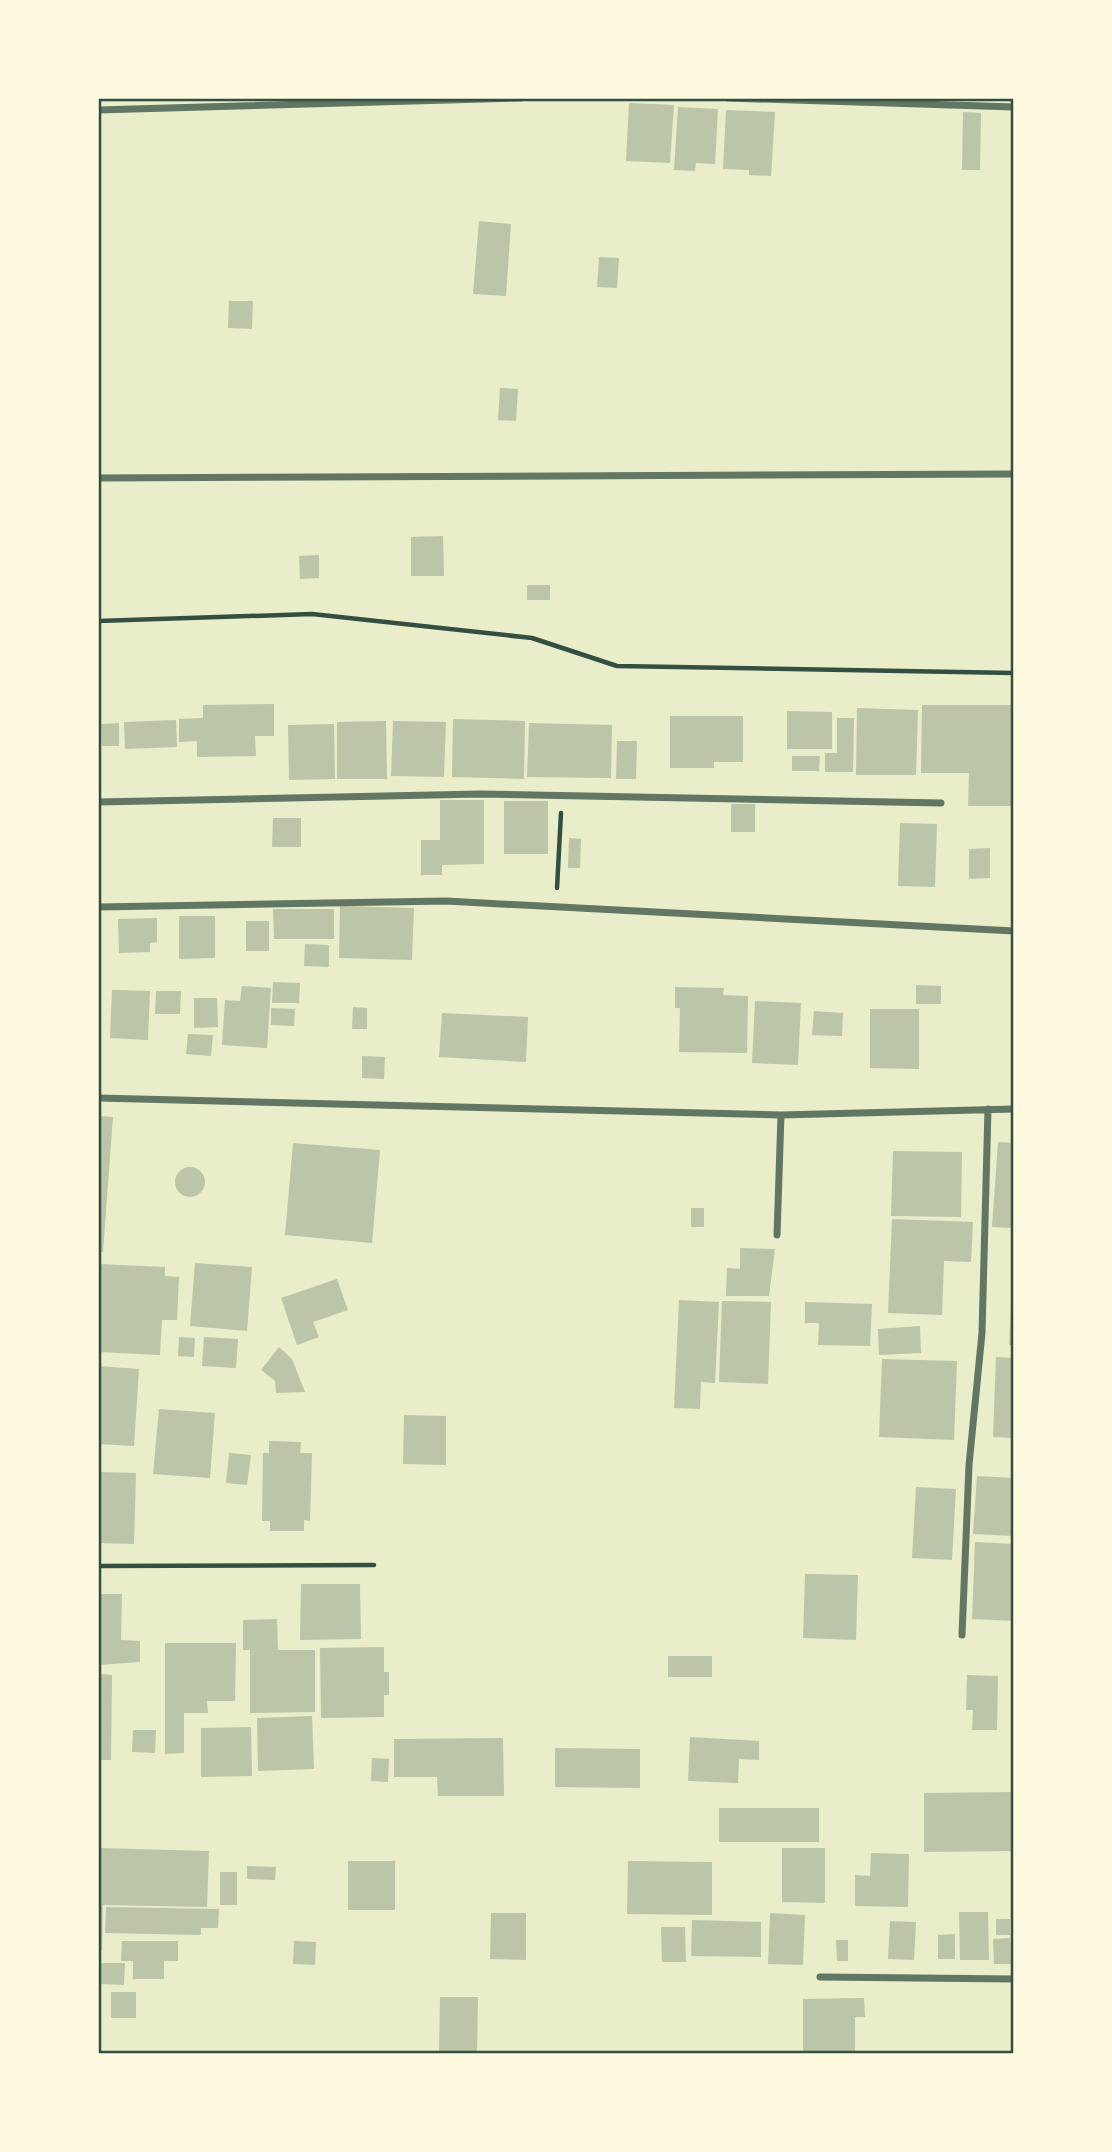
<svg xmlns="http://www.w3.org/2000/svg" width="1112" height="2152" viewBox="0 0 1112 2152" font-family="'Public Sans',sans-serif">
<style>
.building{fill:#bcc5a7}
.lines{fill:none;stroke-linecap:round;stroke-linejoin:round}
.path{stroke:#344e41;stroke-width:4.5}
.minor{stroke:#617663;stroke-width:7}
.neatline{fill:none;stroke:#344e41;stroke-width:2.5}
</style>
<rect width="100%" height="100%" fill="#e9edc9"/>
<path class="building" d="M 629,103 L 674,105 L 670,163 L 626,161 Z
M 678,107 L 718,109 L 715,164 L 696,163 L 695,171 L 674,170 Z
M 726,110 L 775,112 L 771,176 L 749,175 L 749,170 L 723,169 Z
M 963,112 L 981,113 L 980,170 L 962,170 Z
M 479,221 L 511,224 L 506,296 L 473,294 Z
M 599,257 L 619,258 L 617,288 L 597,287 Z
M 229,301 L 253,301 L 252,329 L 228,328 Z
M 500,388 L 518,389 L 516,421 L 498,420 Z
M 443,536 L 444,576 L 411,576 L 411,537 Z
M 319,555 L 319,578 L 300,579 L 299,556 Z
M 527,585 L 550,585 L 550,600 L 527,600 Z
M 274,704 L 274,736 L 255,736 L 256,756 L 197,757 L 197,741 L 179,742 L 179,719 L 203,718 L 203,705 Z
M 922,705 L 1014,705 L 1014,806 L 968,806 L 969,773 L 921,773 Z
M 857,708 L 918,710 L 916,775 L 856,775 Z
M 787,711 L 832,712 L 832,749 L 787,749 Z
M 670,716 L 743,716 L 743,762 L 714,762 L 714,768 L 670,768 Z
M 837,718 L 854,718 L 853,772 L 825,772 L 825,753 L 837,753 Z
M 453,719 L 525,721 L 524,779 L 452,777 Z
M 176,720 L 177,747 L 125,749 L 124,722 Z
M 386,721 L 387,779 L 337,779 L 337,722 Z
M 393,721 L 446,722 L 444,777 L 391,776 Z
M 119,723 L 119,746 L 102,746 L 101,724 Z
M 529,723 L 612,725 L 611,778 L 527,777 Z
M 334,724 L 335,779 L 289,780 L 288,725 Z
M 617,741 L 637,741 L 636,779 L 616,779 Z
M 792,756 L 820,756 L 819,771 L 792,771 Z
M 440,800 L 484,800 L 484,864 L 442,865 L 442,875 L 421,875 L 421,840 L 440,840 Z
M 504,801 L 548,801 L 548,854 L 504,854 Z
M 731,804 L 755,804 L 755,832 L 731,832 Z
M 273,818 L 301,818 L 301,847 L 272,847 Z
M 900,823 L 937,824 L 935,887 L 898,886 Z
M 569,838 L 581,839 L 580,868 L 568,868 Z
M 990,848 L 990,878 L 969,879 L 969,849 Z
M 340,906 L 414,908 L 412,960 L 339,958 Z
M 273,909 L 334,909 L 334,939 L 274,939 Z
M 179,916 L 215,916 L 215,958 L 179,959 Z
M 157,918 L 157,942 L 150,943 L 150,952 L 119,953 L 118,919 Z
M 246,921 L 269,921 L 269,951 L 246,951 Z
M 305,944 L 329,945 L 329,967 L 304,966 Z
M 273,982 L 300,983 L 299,1003 L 272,1003 Z
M 916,985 L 941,986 L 941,1004 L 916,1004 Z
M 242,986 L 271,988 L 267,1048 L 222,1045 L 225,1000 L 240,1001 Z
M 675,987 L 724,988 L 723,995 L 748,996 L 747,1053 L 679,1052 L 680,1008 L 675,1008 Z
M 112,990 L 150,991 L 148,1040 L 110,1038 Z
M 156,991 L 181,991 L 180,1014 L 155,1014 Z
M 194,998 L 217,998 L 218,1027 L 194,1028 Z
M 755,1001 L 801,1003 L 798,1065 L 752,1063 Z
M 353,1007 L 367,1008 L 367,1029 L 352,1029 Z
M 271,1008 L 295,1009 L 294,1026 L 271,1025 Z
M 870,1009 L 919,1009 L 919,1069 L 870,1068 Z
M 814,1011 L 843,1013 L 842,1036 L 812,1035 Z
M 442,1013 L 528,1017 L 526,1062 L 439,1057 Z
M 188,1034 L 213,1035 L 211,1056 L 186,1054 Z
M 362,1056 L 385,1057 L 384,1079 L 362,1078 Z
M 98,1116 L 113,1117 L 103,1252 L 98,1252 Z
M 998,1142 L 1014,1143 L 1014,1228 L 992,1227 Z
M 293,1143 L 380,1150 L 372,1243 L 285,1235 Z
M 893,1151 L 962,1152 L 961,1217 L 891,1216 Z
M175 1182a15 15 0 1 1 30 0a15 15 0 1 1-30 0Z
M 691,1208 L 704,1208 L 704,1227 L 691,1227 Z
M 892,1219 L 973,1222 L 971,1262 L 944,1261 L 942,1315 L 888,1313 Z
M 740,1248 L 775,1249 L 769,1296 L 726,1296 L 727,1268 L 740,1269 Z
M 195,1263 L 252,1267 L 247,1331 L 190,1326 Z
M 98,1264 L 165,1267 L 165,1276 L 179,1277 L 177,1320 L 162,1320 L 160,1355 L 98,1352 Z
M 337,1279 L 348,1310 L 313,1322 L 319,1337 L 297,1345 L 281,1298 Z
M 1012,1283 L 1014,1283 L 1014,1345 L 1009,1345 Z
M 679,1300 L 719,1302 L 715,1383 L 701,1382 L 700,1409 L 674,1408 Z
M 722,1301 L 771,1302 L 768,1384 L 719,1382 Z
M 805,1302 L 872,1304 L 870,1346 L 818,1345 L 819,1323 L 805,1323 Z
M 920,1326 L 921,1353 L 879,1355 L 878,1329 Z
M 179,1337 L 195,1338 L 194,1357 L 178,1356 Z
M 204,1337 L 238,1339 L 236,1368 L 202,1366 Z
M 279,1347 L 292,1359 L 305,1392 L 276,1393 L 275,1381 L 261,1370 Z
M 996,1357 L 1014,1358 L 1014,1438 L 993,1437 Z
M 882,1359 L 957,1361 L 954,1440 L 879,1437 Z
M 98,1366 L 139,1369 L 134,1446 L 98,1444 Z
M 159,1409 L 215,1413 L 210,1478 L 153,1474 Z
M 404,1415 L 446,1416 L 446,1465 L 403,1464 Z
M 269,1441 L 301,1442 L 300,1453 L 312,1453 L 310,1521 L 304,1520 L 304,1531 L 270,1531 L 270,1521 L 262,1521 L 263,1453 L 269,1453 Z
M 229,1453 L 251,1455 L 247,1485 L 226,1483 Z
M 98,1472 L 136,1473 L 134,1544 L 98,1543 Z
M 977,1476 L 1014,1478 L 1014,1536 L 973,1534 Z
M 916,1487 L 956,1489 L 952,1560 L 912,1558 Z
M 975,1542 L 1014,1544 L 1014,1621 L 972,1619 Z
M 805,1574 L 858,1575 L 856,1640 L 803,1638 Z
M 301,1584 L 360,1584 L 361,1639 L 300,1640 Z
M 98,1594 L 122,1594 L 121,1640 L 140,1641 L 140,1662 L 98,1665 Z
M 277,1619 L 278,1650 L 315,1650 L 315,1712 L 250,1713 L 250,1650 L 243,1650 L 243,1620 Z
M 165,1643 L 236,1643 L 235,1701 L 207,1701 L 208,1713 L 184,1713 L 184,1753 L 165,1754 Z
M 384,1647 L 384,1672 L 389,1672 L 389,1695 L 384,1695 L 384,1717 L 321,1718 L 320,1648 Z
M 668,1656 L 712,1656 L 712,1677 L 668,1677 Z
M 98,1674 L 112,1675 L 111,1760 L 98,1760 Z
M 967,1675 L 998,1676 L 997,1730 L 972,1730 L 973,1710 L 966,1710 Z
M 312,1716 L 314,1769 L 258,1771 L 257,1718 Z
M 251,1727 L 252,1776 L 201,1777 L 201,1728 Z
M 133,1730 L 156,1730 L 155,1753 L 132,1752 Z
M 690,1737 L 759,1741 L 759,1760 L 739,1759 L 738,1783 L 688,1781 Z
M 503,1738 L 504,1796 L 438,1796 L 437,1777 L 394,1777 L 394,1739 Z
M 555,1748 L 640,1749 L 640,1788 L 555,1787 Z
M 372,1758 L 389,1759 L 388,1782 L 371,1781 Z
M 1014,1792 L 1014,1851 L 924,1852 L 924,1793 Z
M 719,1808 L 819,1808 L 819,1842 L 719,1842 Z
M 98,1848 L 209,1851 L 207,1907 L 103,1905 L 102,1951 L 98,1951 Z
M 782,1848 L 825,1848 L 825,1903 L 782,1902 Z
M 871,1853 L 909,1854 L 908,1907 L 855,1906 L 855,1875 L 870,1876 Z
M 348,1861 L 395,1861 L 395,1910 L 348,1910 Z
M 628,1861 L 712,1862 L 712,1915 L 627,1914 Z
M 247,1866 L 276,1867 L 275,1880 L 247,1879 Z
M 220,1872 L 237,1872 L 237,1905 L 220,1905 Z
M 106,1907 L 219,1909 L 218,1928 L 201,1928 L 201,1935 L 105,1933 Z
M 959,1912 L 988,1912 L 989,1960 L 960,1960 Z
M 491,1913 L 526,1913 L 526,1960 L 490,1959 Z
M 770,1913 L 805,1915 L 803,1965 L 768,1964 Z
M 996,1919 L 1010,1919 L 1010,1935 L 996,1935 Z
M 692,1920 L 761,1922 L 761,1957 L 691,1956 Z
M 890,1921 L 916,1922 L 914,1960 L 888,1959 Z
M 661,1927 L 685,1927 L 686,1962 L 662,1962 Z
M 955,1934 L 955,1959 L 938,1959 L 938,1935 Z
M 1010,1938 L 1011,1964 L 994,1964 L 993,1939 Z
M 836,1940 L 848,1940 L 848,1961 L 837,1961 Z
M 122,1941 L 178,1941 L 178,1961 L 164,1961 L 164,1979 L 133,1979 L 133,1961 L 121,1961 Z
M 294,1941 L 316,1942 L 315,1965 L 293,1964 Z
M 98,1963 L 125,1963 L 124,1985 L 98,1984 Z
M 111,1992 L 136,1992 L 136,2018 L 111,2018 Z
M 440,1997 L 478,1997 L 477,2054 L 439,2054 Z
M 864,1998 L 865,2017 L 855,2017 L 855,2054 L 803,2054 L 803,1999 Z"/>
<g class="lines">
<path class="path" d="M 98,621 L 312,614 L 532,638 L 617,666 L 1014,673
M 557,888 L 561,813
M 98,1566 L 374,1565"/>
<path class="minor" d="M 728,98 L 1014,107
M 98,110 L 521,98
M 98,478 L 1014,474
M 98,802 L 480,794 L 941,803
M 98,907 L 446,901 L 1014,931
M 98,1098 L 781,1115 L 1014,1109
M 777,1235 L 781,1115
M 962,1635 L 969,1465 L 982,1333 L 988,1109
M 820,1977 L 1014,1979"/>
</g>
<rect width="1112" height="2152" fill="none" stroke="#fefae0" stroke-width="200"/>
<rect x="100" y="100" width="912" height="1952" class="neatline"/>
</svg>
